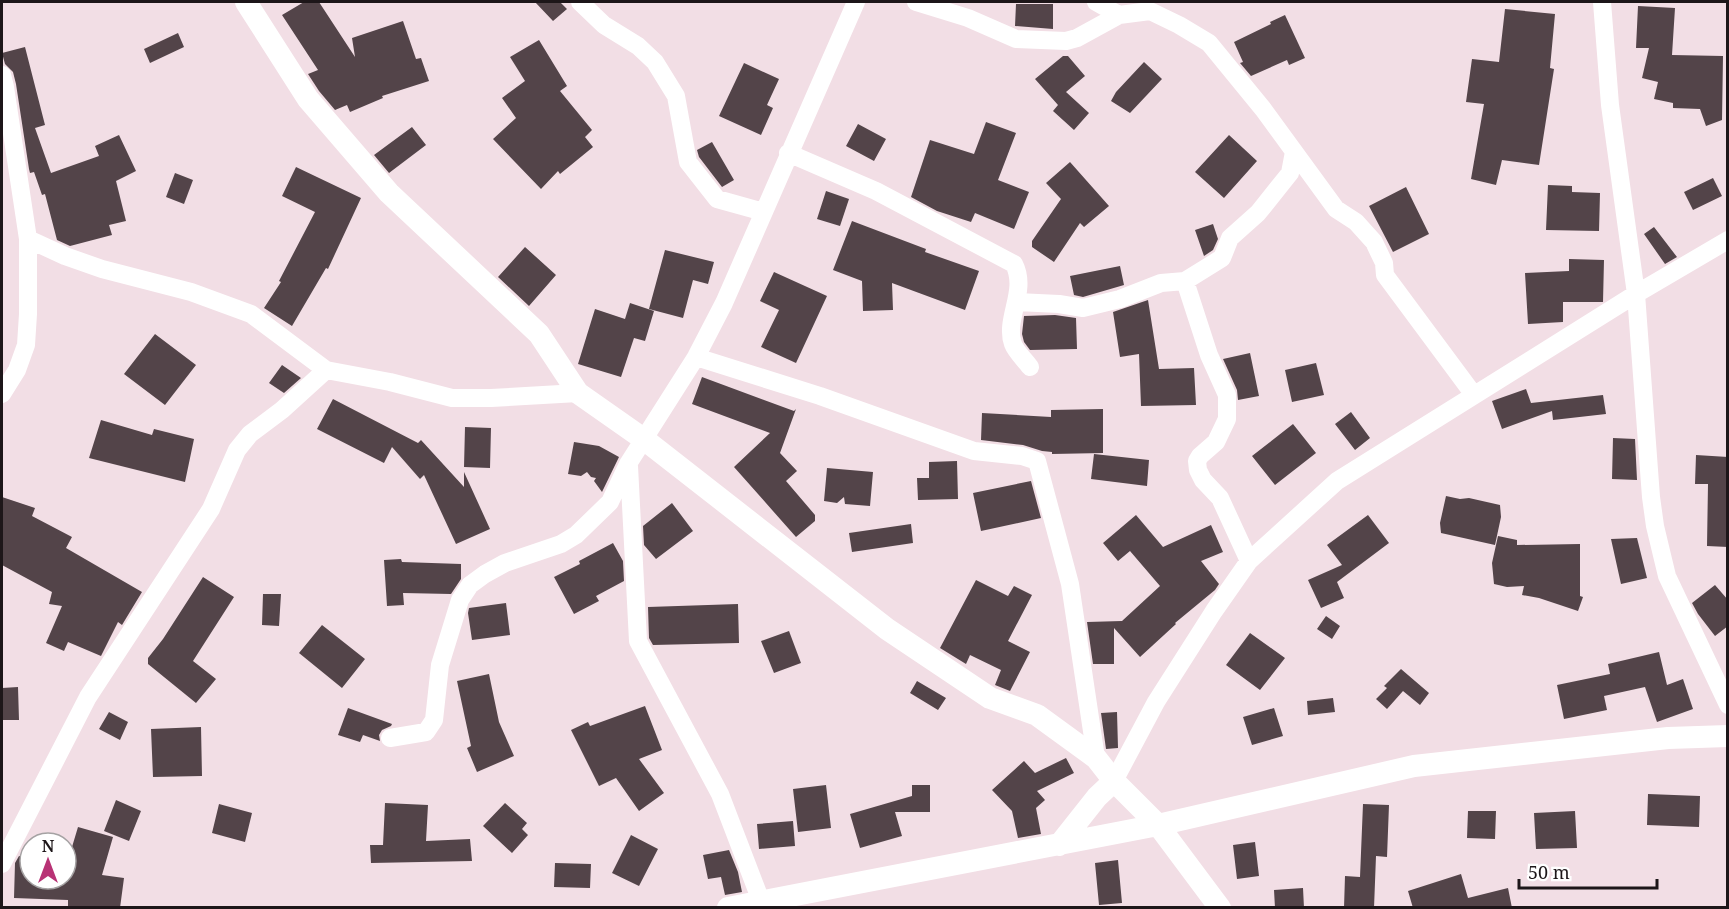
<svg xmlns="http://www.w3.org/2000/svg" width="1729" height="909" viewBox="0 0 1729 909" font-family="'Noto Serif',serif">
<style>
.building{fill:#534449}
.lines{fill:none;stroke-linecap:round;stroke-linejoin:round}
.minor{stroke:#fff;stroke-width:18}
.tertiary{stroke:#fff;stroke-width:22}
</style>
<rect width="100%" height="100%" fill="#f2dee5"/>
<path class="building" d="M 304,2 L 319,2 L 355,57 L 352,38 L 403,21 L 416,59 L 421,58 L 429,81 L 382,96 L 383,98 L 350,112 L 347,105 L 335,110 L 319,91 L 308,74 L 318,70 L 282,15 Z
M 535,2 L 560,2 L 567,9 L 553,21 Z
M 1016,4 L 1053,4 L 1053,29 L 1015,26 Z
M 1638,6 L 1675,8 L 1672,55 L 1723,56 L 1722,120 L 1706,126 L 1700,109 L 1673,108 L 1673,103 L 1654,99 L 1658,82 L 1642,78 L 1649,48 L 1636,48 Z
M 1505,9 L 1555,14 L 1550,68 L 1554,69 L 1539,165 L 1502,160 L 1496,185 L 1471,179 L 1484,104 L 1466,102 L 1472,59 L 1499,62 Z
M 1285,15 L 1305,58 L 1289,65 L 1287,60 L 1251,76 L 1240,63 L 1243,62 L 1234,42 L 1271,24 L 1270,22 Z
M 178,33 L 184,47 L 150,63 L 144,49 Z
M 539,40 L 567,86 L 560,91 L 592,130 L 585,137 L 593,147 L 560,174 L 558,171 L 541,189 L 493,139 L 516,118 L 502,98 L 525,81 L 510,57 Z
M 25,47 L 45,125 L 35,128 L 51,173 L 99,156 L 95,146 L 119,135 L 136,171 L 116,181 L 126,221 L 109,225 L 112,235 L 70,246 L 57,240 L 45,194 L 42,195 L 34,172 L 30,173 L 29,169 L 16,84 L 13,72 L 5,64 L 2,53 Z
M 1063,56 L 1068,56 L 1085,76 L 1066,92 L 1089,113 L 1074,130 L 1053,111 L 1058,105 L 1035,79 Z
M 1144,62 L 1162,79 L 1130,113 L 1111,101 L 1116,92 Z
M 744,63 L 779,79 L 767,105 L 773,108 L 761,135 L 719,116 Z
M 986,122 L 1016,133 L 998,180 L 1029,192 L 1014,229 L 975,213 L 971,222 L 937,211 L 911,197 L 930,140 L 974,154 Z
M 858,124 L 886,139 L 874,161 L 846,146 Z
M 412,127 L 426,145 L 389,173 L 374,155 Z
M 1229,135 L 1257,161 L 1224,198 L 1195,172 Z
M 712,142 L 734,180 L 722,187 L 699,157 L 697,150 Z
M 1070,162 L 1109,206 L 1084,227 L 1080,223 L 1054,262 L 1032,247 L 1032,241 L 1061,199 L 1046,183 Z
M 296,167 L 361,198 L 328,269 L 326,268 L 292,326 L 264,308 L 281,282 L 279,281 L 315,212 L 282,196 Z
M 175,173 L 193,180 L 184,204 L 166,197 Z
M 1713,178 L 1722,196 L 1693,210 L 1684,192 Z
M 1548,185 L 1572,186 L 1572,192 L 1600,193 L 1599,231 L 1546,230 Z
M 1406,187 L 1429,234 L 1393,252 L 1369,206 Z
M 826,191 L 849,199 L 840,226 L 817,219 Z
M 852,221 L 926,249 L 925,252 L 979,271 L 965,310 L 892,283 L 893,310 L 863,311 L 862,281 L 833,270 Z
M 1213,224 L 1218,239 L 1213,250 L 1204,256 L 1195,230 Z
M 1654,227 L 1677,257 L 1665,264 L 1644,234 Z
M 525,247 L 556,275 L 529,306 L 498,277 Z
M 665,250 L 714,262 L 708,284 L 693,280 L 683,318 L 649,309 Z
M 1569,259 L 1604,260 L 1603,302 L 1563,302 L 1563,322 L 1528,324 L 1525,273 L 1569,271 Z
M 1120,266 L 1124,285 L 1083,297 L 1074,295 L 1070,276 Z
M 774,272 L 827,296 L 796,363 L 761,347 L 779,310 L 760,301 Z
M 1148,300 L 1159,369 L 1194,368 L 1196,405 L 1141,406 L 1139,354 L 1120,357 L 1113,312 Z
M 630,303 L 654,311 L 645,341 L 634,338 L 621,377 L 578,364 L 595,309 L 625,319 Z
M 1055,315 L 1076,318 L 1077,349 L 1030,350 L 1024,342 L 1022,334 L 1024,316 Z
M 155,334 L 196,365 L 165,405 L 124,374 Z
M 1250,353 L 1259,396 L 1238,400 L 1237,390 L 1223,359 Z
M 1316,363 L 1324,395 L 1292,402 L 1285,370 Z
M 282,365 L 301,378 L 284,393 L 269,383 Z
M 702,377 L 794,411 L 796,409 L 780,453 L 797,471 L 786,481 L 815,515 L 815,521 L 796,537 L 734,467 L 770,433 L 692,404 Z
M 1526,389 L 1531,403 L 1603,395 L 1606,414 L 1553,420 L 1552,411 L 1502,429 L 1492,401 Z
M 333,399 L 418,443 L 421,440 L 464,487 L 464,472 L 490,529 L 456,544 L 424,475 L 420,479 L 392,447 L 384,463 L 317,429 Z
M 1103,409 L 1103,453 L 1052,454 L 1052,452 L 1042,451 L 1023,445 L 981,440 L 982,413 L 1051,417 L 1051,410 Z
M 1351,412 L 1370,438 L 1355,450 L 1335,424 Z
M 101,420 L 152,435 L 154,429 L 194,439 L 185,482 L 89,458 Z
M 1293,424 L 1316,453 L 1275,485 L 1252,456 Z
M 465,427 L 491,428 L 490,468 L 464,467 Z
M 1613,438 L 1635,439 L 1637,480 L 1612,479 Z
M 574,442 L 599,446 L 619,457 L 602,492 L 594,481 L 596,478 L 591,477 L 587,472 L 581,476 L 568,474 Z
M 1094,454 L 1149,460 L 1147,486 L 1091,479 Z
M 1696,455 L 1728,457 L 1728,547 L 1707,546 L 1708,484 L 1695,484 Z
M 957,461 L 958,499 L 918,500 L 917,478 L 929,478 L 929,462 Z
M 827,468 L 873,472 L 870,506 L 845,504 L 844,497 L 837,503 L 824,501 Z
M 1031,481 L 1041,518 L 981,531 L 973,493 Z
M 1446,496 L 1460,499 L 1469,498 L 1500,505 L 1501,517 L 1495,545 L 1441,533 L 1440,523 Z
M 2,497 L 35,508 L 32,516 L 72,537 L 66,548 L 142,592 L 122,625 L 118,622 L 101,656 L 68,642 L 64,651 L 46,643 L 62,606 L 49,604 L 52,592 L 2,565 Z
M 672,503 L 693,531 L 656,559 L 644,545 L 643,526 Z
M 1136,515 L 1163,547 L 1211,525 L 1223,552 L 1201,561 L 1219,584 L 1215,590 L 1175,623 L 1176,624 L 1140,657 L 1114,628 L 1114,664 L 1093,664 L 1087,622 L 1122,621 L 1160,586 L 1130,551 L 1118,561 L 1103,543 Z
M 1368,515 L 1389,543 L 1337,582 L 1344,598 L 1321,608 L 1308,580 L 1342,565 L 1327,545 Z
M 911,524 L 913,543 L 852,552 L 849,533 Z
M 1498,536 L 1517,540 L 1517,545 L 1580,544 L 1580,596 L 1583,597 L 1578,611 L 1539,598 L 1522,595 L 1524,586 L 1507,587 L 1494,584 L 1492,563 Z
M 1637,538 L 1647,578 L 1621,584 L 1611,539 Z
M 613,543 L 623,561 L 624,581 L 596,596 L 599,601 L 574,614 L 554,577 L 580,564 L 579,561 Z
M 401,559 L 402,562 L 461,564 L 461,579 L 451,594 L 403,593 L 404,605 L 387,606 L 384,560 Z
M 203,577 L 234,597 L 193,661 L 216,679 L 196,703 L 148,664 L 148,658 L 163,639 Z
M 976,580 L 1008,596 L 1014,586 L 1032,595 L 1008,641 L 1030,652 L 1010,691 L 995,685 L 1001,670 L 970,655 L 966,664 L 940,648 Z
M 1715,585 L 1728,600 L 1728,626 L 1715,636 L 1698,614 L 1692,603 Z
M 263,594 L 281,594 L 279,626 L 262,625 Z
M 506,603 L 510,635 L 472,640 L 468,613 L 469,608 Z
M 738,604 L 739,643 L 653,645 L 649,638 L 648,607 Z
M 1326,616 L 1340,626 L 1332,639 L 1317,629 Z
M 322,625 L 365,659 L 342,688 L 299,653 Z
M 789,631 L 801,663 L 774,673 L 761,641 Z
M 1250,633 L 1285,658 L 1260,690 L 1226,665 Z
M 1659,652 L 1667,685 L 1683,679 L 1693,709 L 1657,722 L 1645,687 L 1604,696 L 1607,710 L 1564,719 L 1557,685 L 1610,674 L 1608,664 Z
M 1401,669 L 1429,693 L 1420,705 L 1403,691 L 1387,709 L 1376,699 L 1387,688 L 1384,686 Z
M 489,674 L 499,722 L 514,756 L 477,772 L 467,748 L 471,746 L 457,681 Z
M 917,681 L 946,698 L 938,710 L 910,693 Z
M 18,687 L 19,720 L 2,720 L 2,688 Z
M 1333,698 L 1335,712 L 1308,715 L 1307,701 Z
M 645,706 L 662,750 L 639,759 L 664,793 L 639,811 L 616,778 L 599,786 L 571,730 L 588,722 L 590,726 Z
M 348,708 L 392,724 L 391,726 L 382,730 L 379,735 L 380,741 L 363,735 L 360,742 L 338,735 Z
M 1274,708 L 1283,736 L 1252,745 L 1243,717 Z
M 109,712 L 128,722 L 120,740 L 99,729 Z
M 1117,712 L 1118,748 L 1106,749 L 1101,713 Z
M 201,727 L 202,776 L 153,777 L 151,729 Z
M 1066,758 L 1074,773 L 1037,791 L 1045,800 L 1036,808 L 1041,834 L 1018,838 L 1012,811 L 992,790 L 1024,761 L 1035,773 Z
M 826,785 L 831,828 L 798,832 L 793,789 Z
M 912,785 L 930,785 L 930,812 L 895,812 L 902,836 L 860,848 L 850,814 L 912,796 Z
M 1648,794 L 1700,796 L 1699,827 L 1647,825 Z
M 116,800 L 141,811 L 129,841 L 104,831 Z
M 385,803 L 428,805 L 426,841 L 470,839 L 472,861 L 371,863 L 370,845 L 383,845 Z
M 505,803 L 527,823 L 522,829 L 528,835 L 512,853 L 483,826 Z
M 219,804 L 252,813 L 245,842 L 212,833 Z
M 1363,804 L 1389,805 L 1387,857 L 1376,856 L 1374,908 L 1344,908 L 1345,876 L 1360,877 Z
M 1468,811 L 1496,811 L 1495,839 L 1467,838 Z
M 1575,811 L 1577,848 L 1536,849 L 1534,813 Z
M 793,821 L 795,846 L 759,849 L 757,824 Z
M 78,827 L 113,837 L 102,875 L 124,878 L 120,908 L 68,908 L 68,900 L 14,898 L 15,863 L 19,856 L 30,857 L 30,879 L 66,879 L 66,867 Z
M 631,835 L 658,849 L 639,886 L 612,873 Z
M 1255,842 L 1259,876 L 1237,879 L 1233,845 Z
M 729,850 L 738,872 L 742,892 L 725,895 L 721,877 L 708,879 L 703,855 Z
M 1118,860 L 1122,903 L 1099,905 L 1095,863 Z
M 555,863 L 591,864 L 590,888 L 554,887 Z
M 1461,874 L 1468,898 L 1508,888 L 1512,908 L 1413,908 L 1408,891 Z
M 1303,888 L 1304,908 L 1275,908 L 1274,890 Z"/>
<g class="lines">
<path class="minor" d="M 580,2 L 604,25 L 638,46 L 655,62 L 676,96 L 688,162 L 717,199 L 764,212
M 916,2 L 968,18 L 1016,39 L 1066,41 L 1077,38 L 1119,15 L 1150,11 L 1179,25 L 1209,43 L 1263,109 L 1336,209 L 1356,222 L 1374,242 L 1384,263 L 1385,275 L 1474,395
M 1096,2 L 1119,15
M 1602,2 L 1610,105 L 1636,294 L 1651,497 L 1655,526 L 1667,576 L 1728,705
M 2,75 L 5,87 L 28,239 L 28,314 L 26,345 L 17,370 L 2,394
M 788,153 L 876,191 L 1014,264 C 1028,291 1004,319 1013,344 C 1016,352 1025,360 1030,367
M 28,239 L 65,256 L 102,269 L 191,292 L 251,314 L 326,370 L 390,382 L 452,398 L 491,398 L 578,393
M 1185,281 L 1209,355 L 1227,395 L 1227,419 L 1216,442 L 1200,456 L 1197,461 L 1198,470 L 1203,480 L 1220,498 L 1249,561
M 1017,302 L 1059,304 L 1083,308 L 1120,299 L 1161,283 L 1185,281 L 1222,258 L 1230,238 L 1258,213 L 1290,173 L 1294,152
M 696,357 L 820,396 L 974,451 L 1022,456 L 1037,461 L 1070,584 L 1096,758
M 629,466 L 638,641 L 720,794 L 761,901
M 390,738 L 426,732 L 434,720 L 440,665 L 460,600 L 470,585 L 485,574 L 505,563 L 561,544 L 576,535 L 610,502 L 628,464 L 696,357 L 724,303 L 856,2
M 1114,781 L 1156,702 L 1214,611 L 1249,561 L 1337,481 L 1636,294 L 1728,240
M 2,864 L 88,697 L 211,509 L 237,450 L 250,434 L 282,410 L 326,370"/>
<path class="tertiary" d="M 246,2 L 308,99 L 389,193 L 539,334 L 578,393 L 645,440 L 887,629 L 990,698 L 1037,715 L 1096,758 L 1114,781 L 1158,825 L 1220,908
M 1059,845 L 1097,797 L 1114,781
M 728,908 L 1158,825 L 1414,766 L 1668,738 L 1728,736"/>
</g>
<rect width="1729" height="909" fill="none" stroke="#1d1619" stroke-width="6"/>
<g transform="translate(48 861)"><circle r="28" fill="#ffffff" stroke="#a5a2a3" stroke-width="1.5"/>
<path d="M0-4.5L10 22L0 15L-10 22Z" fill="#b83275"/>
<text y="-9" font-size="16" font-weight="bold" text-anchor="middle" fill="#1d1619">N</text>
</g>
<path d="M1519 879v9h138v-9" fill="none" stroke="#1d1619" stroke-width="3"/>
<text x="1528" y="879" font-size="18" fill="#1d1619" stroke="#ffffff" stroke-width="4.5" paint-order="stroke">50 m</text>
</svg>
